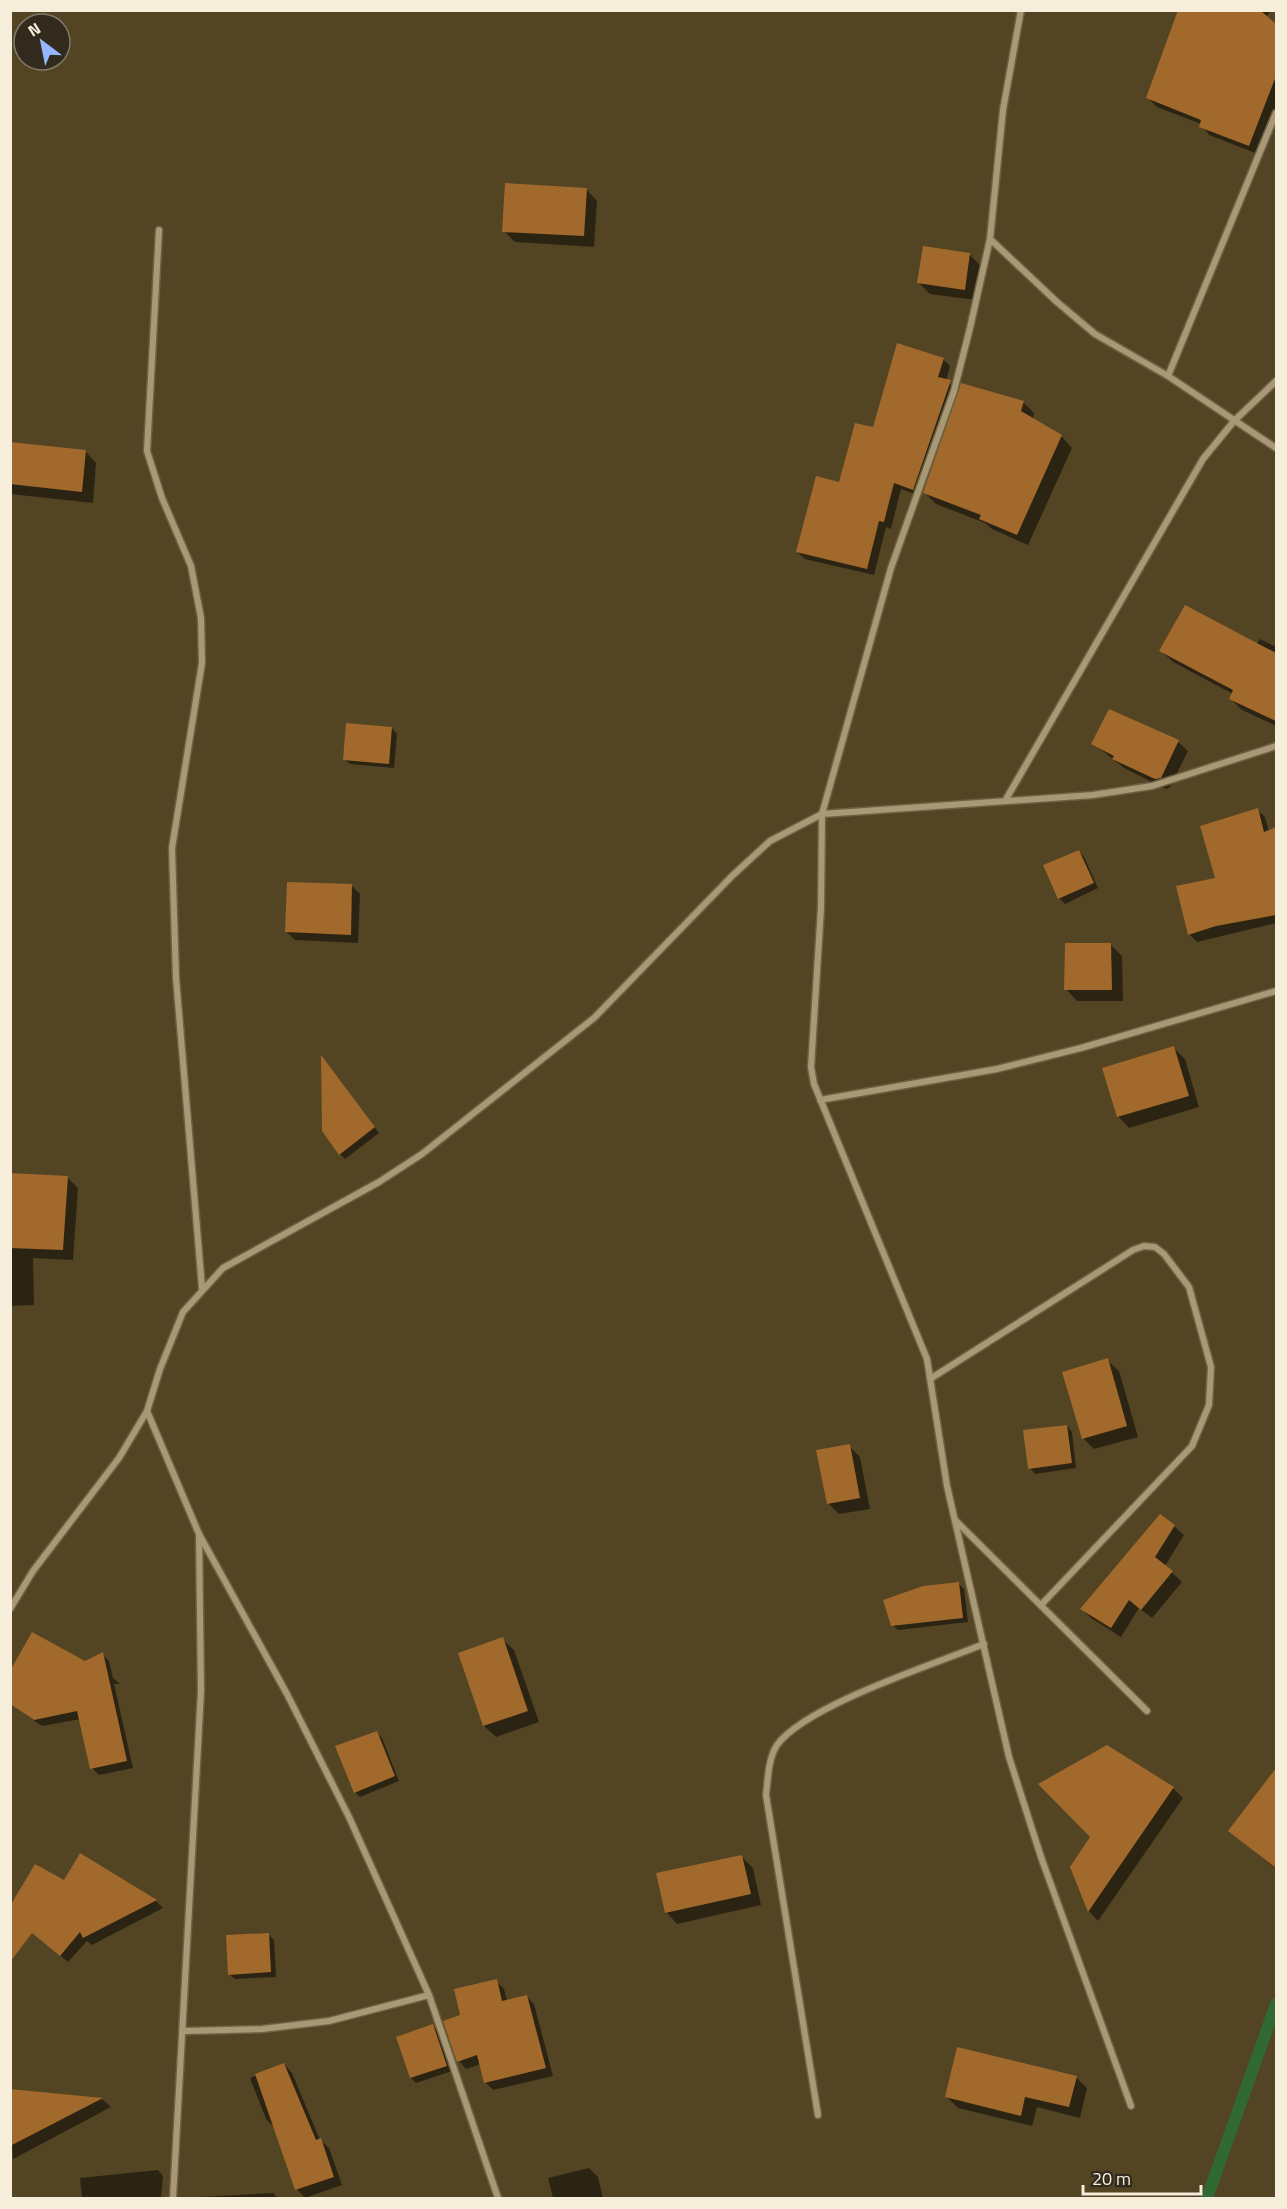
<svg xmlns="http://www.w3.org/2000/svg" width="1287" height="2209" viewBox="0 0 1287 2209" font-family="'Titillium Web',sans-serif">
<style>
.shadow{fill:#0007}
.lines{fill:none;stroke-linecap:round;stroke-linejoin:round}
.stream{stroke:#306a32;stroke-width:12}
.building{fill:#a2692c}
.minor-casing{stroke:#6d6143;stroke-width:9}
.minor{stroke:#a99875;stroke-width:6}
</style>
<rect width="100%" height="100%" fill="#534423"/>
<path class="shadow" d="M 1180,10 L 1271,10 L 1266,17 L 1276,26 L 1276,119 L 1258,154 L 1209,135 L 1201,124 L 1157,107 L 1148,98 Z
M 586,189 L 597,201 L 594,247 L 515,242 L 504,231 Z
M 970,255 L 981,266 L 976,300 L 930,294 L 919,283 Z
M 943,359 L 950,366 L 946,381 L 958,389 L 920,496 L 901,489 L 891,529 L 886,527 L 874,575 L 805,559 L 797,552 L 874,429 Z
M 1023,402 L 1034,413 L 1033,419 L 1061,436 L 1072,448 L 1028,545 L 992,529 L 985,523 L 936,504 L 925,493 Z
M 10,444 L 85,451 L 96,463 L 93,503 L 10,494 Z
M 1260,639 L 1276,647 L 1276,726 L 1242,710 L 1231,699 L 1233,694 L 1173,662 L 1161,651 L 1257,644 Z
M 392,728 L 397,734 L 394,768 L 350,764 L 344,759 Z
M 1178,742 L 1188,751 L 1170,787 L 1166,789 L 1124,768 L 1093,743 Z
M 1257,810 L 1265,817 L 1269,832 L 1276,828 L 1276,923 L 1197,942 L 1189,934 L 1217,879 Z
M 1079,851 L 1084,857 L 1098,888 L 1065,904 L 1059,898 Z
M 352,886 L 360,894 L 358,943 L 295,940 L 286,931 Z
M 1111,945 L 1122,956 L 1123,1001 L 1077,1001 L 1066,989 Z
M 1174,1048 L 1185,1059 L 1199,1107 L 1129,1128 L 1118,1116 Z
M 326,1063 L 379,1133 L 345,1159 L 340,1154 Z
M 10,1175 L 68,1178 L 78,1188 L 73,1260 L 33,1258 L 34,1305 L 10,1306 Z
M 1107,1360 L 1119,1371 L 1138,1437 L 1094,1449 L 1083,1438 Z
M 1067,1426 L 1072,1432 L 1076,1468 L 1035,1474 L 1030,1468 Z
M 849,1446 L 860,1457 L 870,1509 L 839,1514 L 828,1503 Z
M 1174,1526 L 1184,1535 L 1165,1566 L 1182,1582 L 1152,1618 L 1139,1608 L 1121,1637 L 1091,1618 L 1082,1609 Z
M 959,1584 L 964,1589 L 968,1622 L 898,1630 L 892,1625 Z
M 502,1639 L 514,1650 L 539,1722 L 496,1737 L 484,1726 Z
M 102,1654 L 109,1661 L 113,1678 L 120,1684 L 114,1684 L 133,1768 L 99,1775 L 92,1768 L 81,1719 L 42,1726 L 10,1704 Z
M 377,1733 L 382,1738 L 399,1781 L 360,1797 L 355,1792 Z
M 1107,1747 L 1174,1789 L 1183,1798 L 1098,1921 L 1089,1911 L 1072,1867 L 1092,1837 Z
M 1276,1770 L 1276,1869 L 1230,1831 Z
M 81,1855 L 156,1901 L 163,1908 L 92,1945 L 87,1941 L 68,1962 L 17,1919 L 64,1882 Z
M 742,1857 L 753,1868 L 761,1905 L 677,1924 L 666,1912 Z
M 268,1934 L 274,1940 L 276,1977 L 235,1979 L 229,1974 Z
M 496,1981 L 504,1989 L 507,2001 L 526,1996 L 534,2004 L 553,2076 L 493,2090 L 485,2082 L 481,2064 L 466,2069 L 459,2061 L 462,2016 Z
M 433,2026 L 438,2031 L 452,2071 L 416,2083 L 411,2078 L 398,2038 Z
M 284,2064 L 292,2073 L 320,2140 L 329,2148 L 342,2185 L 305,2198 L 297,2189 L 275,2128 L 266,2119 L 250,2078 Z
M 1076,2077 L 1087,2088 L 1080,2118 L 1037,2107 L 1032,2126 L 958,2108 L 947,2097 Z
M 20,2091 L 102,2099 L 111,2107 L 13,2159 L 10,2096 Z
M 589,2168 L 598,2177 L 603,2198 L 553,2198 L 548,2178 Z
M 158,2170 L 163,2176 L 161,2198 L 82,2198 L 80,2178 Z
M 273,2193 L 278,2198 L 179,2198 Z"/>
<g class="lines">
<path class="stream" d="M 1207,2198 L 1276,2004"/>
</g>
<path class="building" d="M 1178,10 L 1260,10 L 1276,24 L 1276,76 L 1249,146 L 1199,127 L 1201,120 L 1146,98 Z
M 505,183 L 587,188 L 584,236 L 502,232 Z
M 923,246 L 970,253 L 965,290 L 917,283 Z
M 897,343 L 944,358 L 938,377 L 951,380 L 913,490 L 894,483 L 884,522 L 879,521 L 867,569 L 796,552 L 816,476 L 839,482 L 855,423 L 873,427 Z
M 961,383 L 1024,401 L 1021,411 L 1062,435 L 1017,535 L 979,519 L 981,515 L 923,493 Z
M 10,442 L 86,450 L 82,492 L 10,484 Z
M 1185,605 L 1276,653 L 1276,721 L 1229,699 L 1233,690 L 1159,651 Z
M 1109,709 L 1179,740 L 1161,778 L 1155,779 L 1112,759 L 1114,756 L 1091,744 Z
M 346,723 L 392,727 L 389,764 L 343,760 Z
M 1258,808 L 1264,832 L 1276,827 L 1276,915 L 1216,926 L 1188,935 L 1176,886 L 1215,878 L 1200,826 Z
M 1079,850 L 1094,883 L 1058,899 L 1043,865 Z
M 287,882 L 352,884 L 351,935 L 285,932 Z
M 1065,943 L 1111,943 L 1112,990 L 1064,990 Z
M 1174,1046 L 1189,1096 L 1117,1117 L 1102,1068 Z
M 321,1055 L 375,1127 L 339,1155 L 322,1131 Z
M 10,1173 L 68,1176 L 63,1250 L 10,1248 Z
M 1108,1358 L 1127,1426 L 1082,1439 L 1062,1372 Z
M 1067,1425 L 1072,1463 L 1028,1469 L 1023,1430 Z
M 850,1444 L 860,1498 L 827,1504 L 816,1450 Z
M 1160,1514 L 1175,1525 L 1155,1557 L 1173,1571 L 1141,1610 L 1129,1600 L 1111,1628 L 1080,1609 Z
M 959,1582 L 963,1618 L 891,1626 L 883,1600 L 923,1586 Z
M 32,1632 L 85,1661 L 103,1652 L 127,1761 L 90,1769 L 77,1711 L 34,1720 L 10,1704 L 10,1671 Z
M 503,1637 L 528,1711 L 483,1726 L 458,1653 Z
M 377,1731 L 395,1776 L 354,1793 L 335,1746 Z
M 1107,1745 L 1174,1787 L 1088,1912 L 1070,1867 L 1090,1837 L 1038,1784 Z
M 1276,1768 L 1276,1868 L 1228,1831 Z
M 80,1853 L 157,1900 L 83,1938 L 80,1932 L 60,1956 L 32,1933 L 10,1962 L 10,1906 L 35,1864 L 64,1880 Z
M 742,1855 L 751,1894 L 665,1913 L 656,1873 Z
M 269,1933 L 271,1972 L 228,1975 L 226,1935 Z
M 497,1979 L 502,2001 L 527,1995 L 546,2068 L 484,2083 L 477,2055 L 457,2062 L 443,2021 L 460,2015 L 454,1989 Z
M 433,2024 L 447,2066 L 410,2078 L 396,2037 Z
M 957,2047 L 1077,2076 L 1069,2107 L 1025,2097 L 1021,2116 L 945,2097 Z
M 284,2063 L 316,2140 L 321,2138 L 334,2177 L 295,2190 L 255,2074 Z
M 10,2089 L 103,2098 L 10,2146 Z"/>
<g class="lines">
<defs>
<path id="minor" d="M 159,230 L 147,451 L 162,498 L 191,566 L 201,618 L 202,663 L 172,848 L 176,978 L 202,1288
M 990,239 L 1057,302 L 1095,334 L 1168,376 L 1276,448
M 1168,376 L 1276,113
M 1005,801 L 1203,459 L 1234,421 L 1276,381
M 820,1100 L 997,1069 L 1081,1048 L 1276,991
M 930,1379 L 1133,1250 L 1144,1246 L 1155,1247 L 1164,1254 L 1189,1287 L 1211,1367 L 1209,1405 L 1192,1446 L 1041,1605
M 147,1411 L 199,1534 L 287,1694 L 349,1817 L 429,1995 L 498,2198
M 956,1521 L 1147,1711
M 10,1609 L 33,1571 L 119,1458 L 147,1411 L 160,1369 L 183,1312 L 223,1268 L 379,1182 L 422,1154 L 594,1018 L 732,876 L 770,841 L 822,814 L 891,568 L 954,391 L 970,328 L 990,239 L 1003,110 L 1021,10
M 184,2031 L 262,2029 L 329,2021 L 429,1995
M 1131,2106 L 1041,1857 L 1009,1757 L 947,1486 L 927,1359 L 814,1084 L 811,1067 L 821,908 L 822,814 L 1093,795 L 1152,786 L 1276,746
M 818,2115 L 766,1795 C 768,1779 768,1759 777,1745 C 806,1705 935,1664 984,1644
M 173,2198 L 201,1691 L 199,1534"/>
</defs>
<use href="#minor" class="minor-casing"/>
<use href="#minor" class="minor"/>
</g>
<rect width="1287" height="2209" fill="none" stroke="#f6eddb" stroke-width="24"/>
<g transform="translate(42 42) rotate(328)"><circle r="28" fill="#322b1d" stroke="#807969" stroke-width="1.5"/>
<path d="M0-4.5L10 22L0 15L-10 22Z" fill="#94b7fd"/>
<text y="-9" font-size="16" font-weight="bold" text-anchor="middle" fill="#f6eddb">N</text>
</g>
<path d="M1083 2185v9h118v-9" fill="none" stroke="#f6eddb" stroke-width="3"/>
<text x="1092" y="2185" font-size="18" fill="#f6eddb" stroke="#322b1d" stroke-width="4.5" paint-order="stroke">20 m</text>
</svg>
